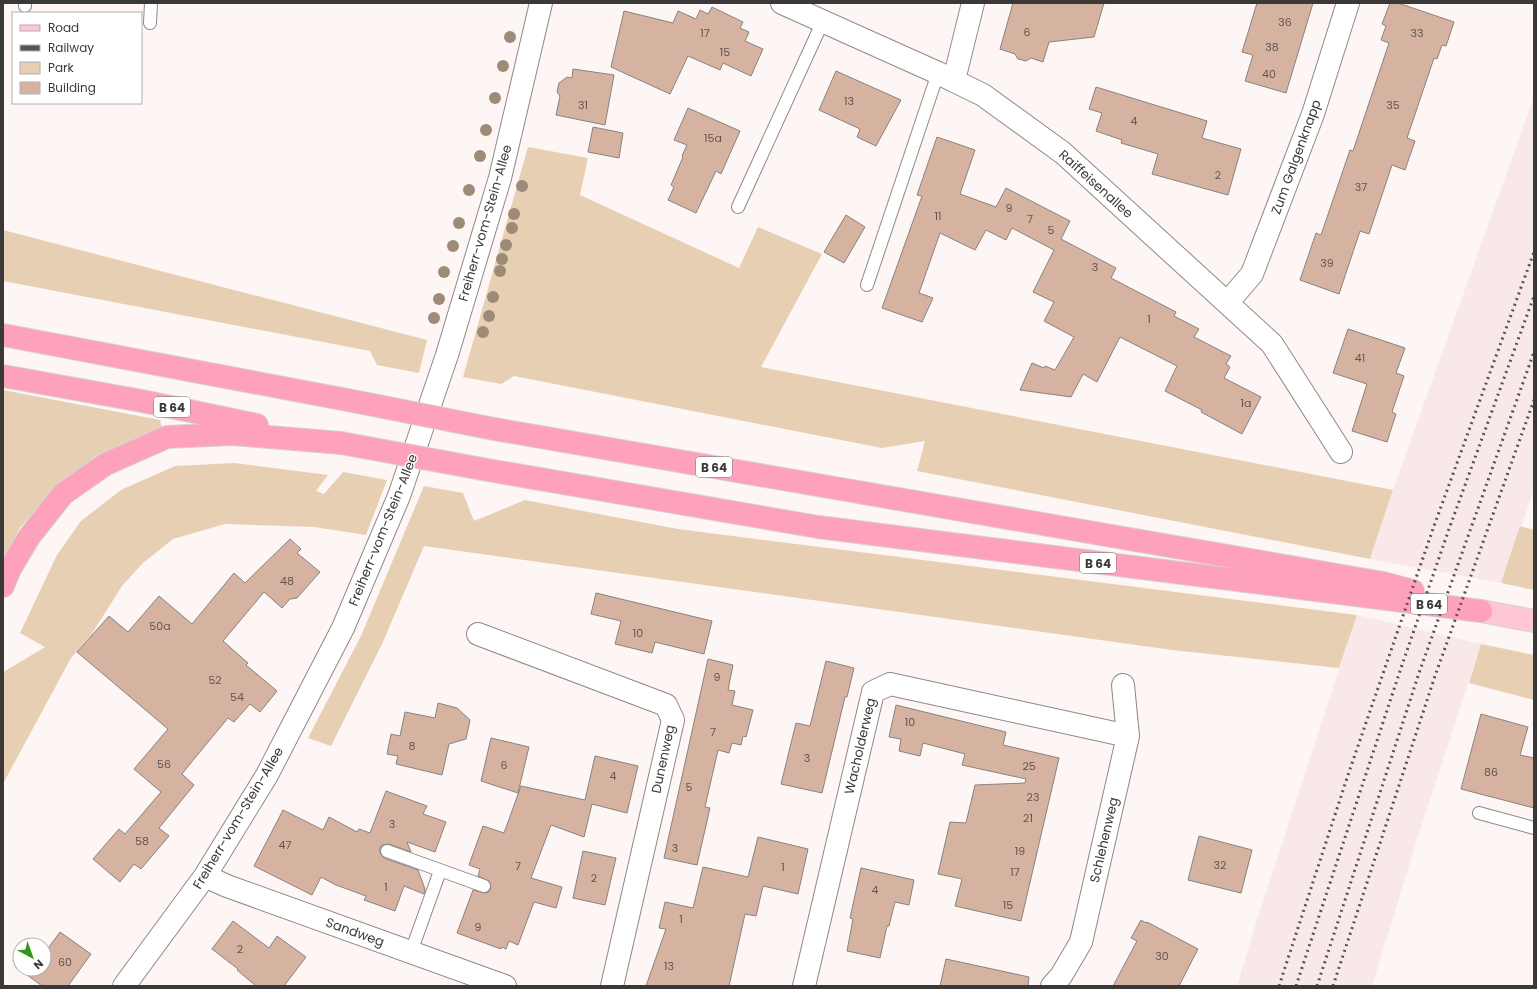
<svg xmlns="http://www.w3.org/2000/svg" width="1537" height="989" viewBox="0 0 1537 989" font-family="Poppins,sans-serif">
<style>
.built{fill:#f8e8e7}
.green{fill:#e7cfb3}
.building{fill:#d6b2a0;stroke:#888381}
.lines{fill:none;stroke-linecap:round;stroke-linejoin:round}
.lane-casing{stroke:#8f8888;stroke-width:14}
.street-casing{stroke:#8f8888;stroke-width:24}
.primary-casing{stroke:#d4d3d3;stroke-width:24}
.highway-casing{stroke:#d4d3d3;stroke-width:24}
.lane{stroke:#fff;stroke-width:12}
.street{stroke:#fff;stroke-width:22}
.primary{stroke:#fec7d6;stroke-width:22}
.highway{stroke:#fea1bb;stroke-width:22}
.rail{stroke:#575353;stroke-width:3;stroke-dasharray:2 4;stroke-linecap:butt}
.highway-bridge-casing{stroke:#d4d3d3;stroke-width:24;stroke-linecap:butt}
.highway-bridge{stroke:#fea1bb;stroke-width:22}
.tree{fill:#9d8b77}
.labels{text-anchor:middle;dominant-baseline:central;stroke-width:3;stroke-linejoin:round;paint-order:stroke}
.number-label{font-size:11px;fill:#625652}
.shield{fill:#fff;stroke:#767474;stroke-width:1}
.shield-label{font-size:12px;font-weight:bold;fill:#3b3838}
.street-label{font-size:13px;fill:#3b3838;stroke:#fff}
</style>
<rect width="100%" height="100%" fill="#fdf6f5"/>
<path class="built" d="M 1534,97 L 1534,490 L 1501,583 L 1370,559 L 1393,490 Z
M 1357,615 L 1481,644 L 1421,827 L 1372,986 L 1237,986 L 1256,923 Z"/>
<path class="green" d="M 528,147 L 588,158 L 580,195 L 739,268 L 758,227 L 822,254 L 761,367 L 1393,490 L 1370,559 L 917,471 L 925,441 L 882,448 L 514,376 L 501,384 L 463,377 Z
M 3,230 L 427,340 L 419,373 L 377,365 L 370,351 L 3,281 Z
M 3,390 L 160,420 L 162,428 L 99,454 L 55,487 L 19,529 L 3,565 Z
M 235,463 L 328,475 L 316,491 L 324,494 L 343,472 L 387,480 L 366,535 L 314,527 L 225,524 L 173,539 L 143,563 L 122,586 L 91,635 L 71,658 L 4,782 L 3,781 L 3,678 L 5,671 L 45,647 L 20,633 L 57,555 L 81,521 L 121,490 L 175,466 Z
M 424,486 L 463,493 L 474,521 L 525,500 L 678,529 L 1357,615 L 1339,668 L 1172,650 L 424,546 L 382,644 L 331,746 L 308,738 L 361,636 Z
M 1520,526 L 1534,530 L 1534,590 L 1501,583 Z
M 1481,644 L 1534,655 L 1534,700 L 1469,683 Z"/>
<path class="building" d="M 1013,3 L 1104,3 L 1094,37 L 1049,42 L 1043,62 L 1031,58 L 1026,61 L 1018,59 L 1015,54 L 1000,49 Z
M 1257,3 L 1313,3 L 1286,93 L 1245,81 L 1253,55 L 1242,52 Z
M 1390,3 L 1398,3 L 1454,22 L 1446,46 L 1442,45 L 1437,59 L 1434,58 L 1407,138 L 1415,141 L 1405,170 L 1392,165 L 1369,234 L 1360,231 L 1339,294 L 1300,280 L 1316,233 L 1321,235 L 1350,150 L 1353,151 L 1389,43 L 1381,40 L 1386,26 L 1382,24 Z
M 712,7 L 743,22 L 740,28 L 749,32 L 745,41 L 763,49 L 751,76 L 723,63 L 720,70 L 688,56 L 670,94 L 611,67 L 624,11 L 673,23 L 678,11 L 696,19 L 700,10 L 708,14 Z
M 573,69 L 614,75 L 605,125 L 556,115 L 560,96 L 557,92 L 559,83 L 567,77 L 572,78 Z
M 836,71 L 901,100 L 876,146 L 857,137 L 860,129 L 819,110 Z
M 1096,87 L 1207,121 L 1202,138 L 1241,149 L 1228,195 L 1152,174 L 1158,154 L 1121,143 L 1122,140 L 1096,131 L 1102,113 L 1089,109 Z
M 688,108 L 740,131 L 721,174 L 716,171 L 696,213 L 668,200 L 674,187 L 671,185 L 683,157 L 682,156 L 687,145 L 674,140 Z
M 593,127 L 623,133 L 619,158 L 588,152 Z
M 937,137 L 975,150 L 960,194 L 996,207 L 1006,188 L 1070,221 L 1061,239 L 1116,268 L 1111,278 L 1176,312 L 1174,316 L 1199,329 L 1194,337 L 1231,356 L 1226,364 L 1230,367 L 1224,378 L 1261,397 L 1242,434 L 1201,412 L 1202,410 L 1165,391 L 1177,366 L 1120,337 L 1097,382 L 1083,374 L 1071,397 L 1020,390 L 1032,363 L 1044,368 L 1045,366 L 1055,370 L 1074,337 L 1044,321 L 1054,302 L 1033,292 L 1054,250 L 1012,228 L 1006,240 L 986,230 L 975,250 L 940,233 L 919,293 L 933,298 L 922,322 L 882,308 L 922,196 L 917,195 Z
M 846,215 L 865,227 L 844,263 L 824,252 Z
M 1348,329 L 1405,348 L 1396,373 L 1404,376 L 1392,412 L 1396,414 L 1387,442 L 1352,431 L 1367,384 L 1333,373 Z
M 290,539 L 301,549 L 297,553 L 320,572 L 297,598 L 290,599 L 282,608 L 264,592 L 223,641 L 248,663 L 246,665 L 277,691 L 260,712 L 250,704 L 234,722 L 228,718 L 194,759 L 182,774 L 194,785 L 159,828 L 169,836 L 141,869 L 134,864 L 120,882 L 93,859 L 119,829 L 125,834 L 161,792 L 134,769 L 168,729 L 77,652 L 109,616 L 128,632 L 159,596 L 192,624 L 234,573 L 245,583 Z
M 596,593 L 712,621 L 704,654 L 655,642 L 652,653 L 615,644 L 621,621 L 591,614 Z
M 708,659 L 733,665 L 728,690 L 735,691 L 732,705 L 753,710 L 746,737 L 743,736 L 741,745 L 732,743 L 729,753 L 718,750 L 705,807 L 710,808 L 697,865 L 664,858 Z
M 826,661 L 854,668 L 847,697 L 845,697 L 822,793 L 781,784 L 796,723 L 810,726 Z
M 438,703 L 457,708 L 470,720 L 466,739 L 449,744 L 442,775 L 396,764 L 398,756 L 387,754 L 391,734 L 400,736 L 405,712 L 435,718 Z
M 896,705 L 1006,732 L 1003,745 L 1059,758 L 1021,921 L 955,906 L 962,879 L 938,874 L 950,822 L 966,823 L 975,785 L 1025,783 L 1026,779 L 962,765 L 965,754 L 923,743 L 920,756 L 899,751 L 901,739 L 889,737 Z
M 1481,714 L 1528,727 L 1520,755 L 1534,758 L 1534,808 L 1461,789 Z
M 491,738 L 529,747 L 518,793 L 481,781 Z
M 595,756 L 638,766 L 627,813 L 592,804 L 584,837 L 551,825 L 531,878 L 562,887 L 556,908 L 534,902 L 518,945 L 509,941 L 506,949 L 502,947 L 501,949 L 457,933 L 473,890 L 485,893 L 489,892 L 491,888 L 489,881 L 478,876 L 480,869 L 469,865 L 483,826 L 504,833 L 521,786 L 585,800 Z
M 386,791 L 427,806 L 423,814 L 446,822 L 435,852 L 407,842 L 411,852 L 389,844 L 382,845 L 380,848 L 380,853 L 384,858 L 418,870 L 425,889 L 424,894 L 404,886 L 395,911 L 364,900 L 366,896 L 336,885 L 321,877 L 312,895 L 254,866 L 283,810 L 323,830 L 329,817 L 357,832 L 359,829 L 370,833 Z
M 1199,836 L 1252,850 L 1241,893 L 1188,880 Z
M 758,837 L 808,849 L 798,894 L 763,886 L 756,916 L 745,914 L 729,986 L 646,986 L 666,929 L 659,928 L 665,902 L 693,908 L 703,867 L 748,877 Z
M 583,851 L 616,858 L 605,905 L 573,898 Z
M 861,868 L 914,880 L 909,905 L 895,902 L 889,926 L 887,926 L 880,958 L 847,951 L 853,919 L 850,918 Z
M 1141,920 L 1146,923 L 1147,922 L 1198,949 L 1179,986 L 1113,986 L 1137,941 L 1131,938 Z
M 233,921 L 269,948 L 277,936 L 306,957 L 284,986 L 256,986 L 237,970 L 238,969 L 212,949 Z
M 60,932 L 91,954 L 68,986 L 42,986 L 15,966 L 20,959 L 20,969 L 44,969 L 44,950 L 46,951 Z
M 946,959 L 1029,977 L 1028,986 L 940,986 Z"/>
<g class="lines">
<defs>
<path id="lane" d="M 25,6 L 25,3
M 150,23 L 151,3
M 738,207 L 823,21
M 867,285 L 938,73
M 1479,813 L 1534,828
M 387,851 L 484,886
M 411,952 L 440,871"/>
<path id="street" d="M 782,3 L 938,73 L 983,95 L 1063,153 L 1272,344 L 1341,452
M 954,80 L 973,3
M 1228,302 L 1252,274 L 1313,114 L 1348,3
M 478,634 L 666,705 L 673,720 L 612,986
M 205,876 L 227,886 L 505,986
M 124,986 L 205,876 L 267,775 L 343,628 L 399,496 L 447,355 L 500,178 L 541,3
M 804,986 L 873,692 L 890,684 L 1128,736
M 1052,986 L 1061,976 L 1081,942 L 1128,736 L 1123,685"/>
<path id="primary" d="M 1481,611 L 1534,621"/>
<path id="highway" d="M 3,335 L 358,402
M 3,376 L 142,401 L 257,425
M 494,429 L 1383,583 L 1413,591
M 482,469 L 818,527 L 1481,611
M 3,586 L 10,569 L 29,537 L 63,494 L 106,464 L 167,437 L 233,434 L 341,443"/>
</defs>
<use href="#lane" class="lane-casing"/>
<use href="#street" class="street-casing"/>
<use href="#primary" class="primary-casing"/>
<use href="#highway" class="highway-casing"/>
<use href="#lane" class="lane"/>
<use href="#street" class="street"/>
<use href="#primary" class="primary"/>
<use href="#highway" class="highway"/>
<path class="rail" d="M 1279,986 L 1349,772 L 1434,526 L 1534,252
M 1296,986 L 1401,668 L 1449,529 L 1534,296
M 1317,986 L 1419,673 L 1534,352
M 1333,986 L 1435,676 L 1534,400"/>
<defs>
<path id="highway-bridge" d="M 358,402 L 494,429
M 341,443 L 482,469"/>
</defs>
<use href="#highway-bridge" class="highway-bridge-casing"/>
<use href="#highway-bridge" class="highway-bridge"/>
</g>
<g class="tree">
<circle cx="510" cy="37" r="6"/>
<circle cx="503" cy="66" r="6"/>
<circle cx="495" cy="98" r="6"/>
<circle cx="486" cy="130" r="6"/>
<circle cx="480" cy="156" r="6"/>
<circle cx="522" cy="186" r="6"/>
<circle cx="469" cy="190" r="6"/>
<circle cx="514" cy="214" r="6"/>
<circle cx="459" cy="223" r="6"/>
<circle cx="512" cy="228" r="6"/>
<circle cx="506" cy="245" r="6"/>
<circle cx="453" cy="246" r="6"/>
<circle cx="502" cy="259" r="6"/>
<circle cx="500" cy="271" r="6"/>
<circle cx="444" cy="272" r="6"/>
<circle cx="493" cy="297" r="6"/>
<circle cx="439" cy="299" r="6"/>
<circle cx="489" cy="316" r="6"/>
<circle cx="434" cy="318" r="6"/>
<circle cx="483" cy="332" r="6"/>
</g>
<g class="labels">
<g class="number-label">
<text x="1285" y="22">36</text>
<text x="1027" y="32">6</text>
<text x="705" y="33">17</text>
<text x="1417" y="33">33</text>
<text x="1272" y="47">38</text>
<text x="725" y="52">15</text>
<text x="1269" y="74">40</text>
<text x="849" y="101">13</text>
<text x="583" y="105">31</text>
<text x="1393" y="105">35</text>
<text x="1134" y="121">4</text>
<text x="713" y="138">15a</text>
<text x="1218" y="175">2</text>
<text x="1361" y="187">37</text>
<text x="1009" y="208">9</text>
<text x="938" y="216">11</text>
<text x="1030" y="219">7</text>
<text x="1051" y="230">5</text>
<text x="1327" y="263">39</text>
<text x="1095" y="267">3</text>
<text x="1149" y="319">1</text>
<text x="1360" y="358">41</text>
<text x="1246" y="403">1a</text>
<text x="287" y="581">48</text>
<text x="160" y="626">50a</text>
<text x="638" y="633">10</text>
<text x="717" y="677">9</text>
<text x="215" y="680">52</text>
<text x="237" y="697">54</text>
<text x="910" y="722">10</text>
<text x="713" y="732">7</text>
<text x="412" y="746">8</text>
<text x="807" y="758">3</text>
<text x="164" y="764">56</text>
<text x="504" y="765">6</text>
<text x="1029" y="766">25</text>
<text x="1491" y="772">86</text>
<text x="613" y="776">4</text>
<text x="689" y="787">5</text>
<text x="1033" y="797">23</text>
<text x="1028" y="818">21</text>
<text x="392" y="824">3</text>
<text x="142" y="841">58</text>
<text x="285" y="845">47</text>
<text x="675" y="848">3</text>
<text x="1020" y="851">19</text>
<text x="1220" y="865">32</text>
<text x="518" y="866">7</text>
<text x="783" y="867">1</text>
<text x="1015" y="872">17</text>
<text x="594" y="878">2</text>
<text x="386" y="887">1</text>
<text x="875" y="890">4</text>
<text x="1008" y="905">15</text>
<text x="681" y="919">1</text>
<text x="478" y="927">9</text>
<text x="240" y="949">2</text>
<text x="1162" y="956">30</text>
<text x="65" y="962">60</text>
<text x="669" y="966">13</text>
</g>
<g class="shield">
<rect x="154" y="397" width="36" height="20" rx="3"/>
<rect x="696" y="457" width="36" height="20" rx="3"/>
<rect x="1080" y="553" width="36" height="20" rx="3"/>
<rect x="1411" y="594" width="36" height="20" rx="3"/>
</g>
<g class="shield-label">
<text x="172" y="407">B 64</text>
<text x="714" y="467">B 64</text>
<text x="1098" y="563">B 64</text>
<text x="1429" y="604">B 64</text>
</g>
<g class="street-label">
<text transform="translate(1296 157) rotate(-70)">Zum Galgenknapp</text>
<text transform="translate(1096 184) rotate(42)">Raiffeisenallee</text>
<text transform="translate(485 223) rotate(-74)">Freiherr-vom-Stein-Allee</text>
<text transform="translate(383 530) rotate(-68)">Freiherr-vom-Stein-Allee</text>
<text transform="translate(860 746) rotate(-77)">Wacholderweg</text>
<text transform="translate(663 759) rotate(-78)">Dunenweg</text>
<text transform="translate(238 818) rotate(-59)">Freiherr-vom-Stein-Allee</text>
<text transform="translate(1104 840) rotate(-77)">Schlehenweg</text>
<text transform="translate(355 932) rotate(20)">Sandweg</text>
</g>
</g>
<rect width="1537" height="989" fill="none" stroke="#3b3838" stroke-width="8"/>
<rect x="12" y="12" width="130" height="92" fill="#ffffff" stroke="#b1afaf"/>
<rect x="20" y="25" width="20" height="6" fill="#fec7d6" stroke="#b1afaf"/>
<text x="48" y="32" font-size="12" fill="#3b3838">Road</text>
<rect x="20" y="45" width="20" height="6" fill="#575353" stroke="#b1afaf"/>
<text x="48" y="52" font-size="12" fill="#3b3838">Railway</text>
<rect x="20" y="62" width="20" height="12" fill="#e7cfb3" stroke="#b1afaf"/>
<text x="48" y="72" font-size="12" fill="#3b3838">Park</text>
<rect x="20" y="82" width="20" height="12" fill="#d6b2a0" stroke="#b1afaf"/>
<text x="48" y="92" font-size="12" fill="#3b3838">Building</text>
<g transform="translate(32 957) rotate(139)"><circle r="19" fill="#ffffff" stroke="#b1afaf"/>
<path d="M0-3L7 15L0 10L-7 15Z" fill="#32961a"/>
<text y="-6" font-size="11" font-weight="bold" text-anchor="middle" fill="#3b3838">N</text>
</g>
</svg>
